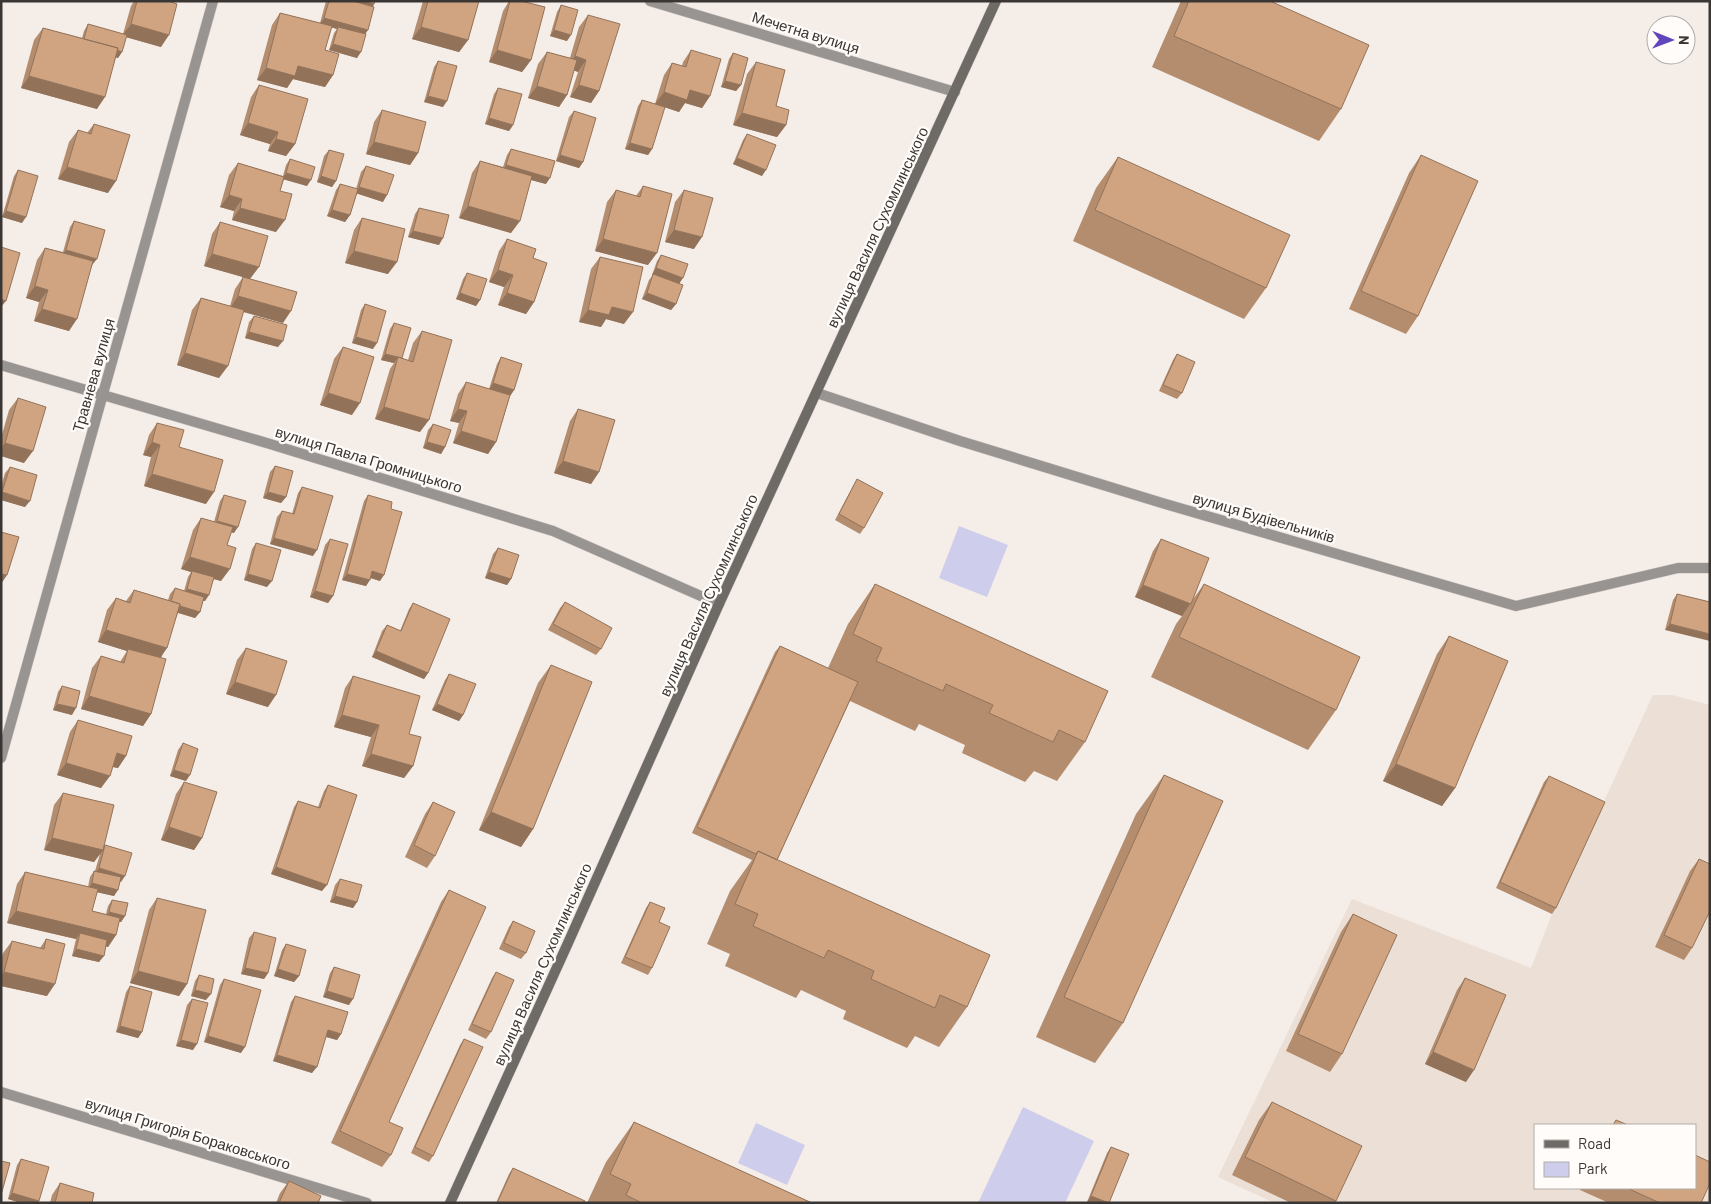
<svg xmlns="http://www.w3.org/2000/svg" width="1711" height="1204" viewBox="0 0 1711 1204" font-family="Barlow,sans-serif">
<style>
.built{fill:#ecdfd5;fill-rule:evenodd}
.green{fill:#cfcdec}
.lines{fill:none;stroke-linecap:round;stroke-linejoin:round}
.street-casing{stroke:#cfc8c4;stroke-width:11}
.secondary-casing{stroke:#cfc8c4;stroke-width:11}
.street{stroke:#989492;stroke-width:10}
.secondary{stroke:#6e6a66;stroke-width:10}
.wall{fill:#b48d6f}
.shaded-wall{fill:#92735a}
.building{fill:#d1a481;stroke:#92735a}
.labels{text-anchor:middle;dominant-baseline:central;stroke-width:4.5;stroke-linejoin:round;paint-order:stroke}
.street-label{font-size:15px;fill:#393634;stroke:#fffcf9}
</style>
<rect width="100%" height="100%" fill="#f5ede8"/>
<path class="built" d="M 1653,695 L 1672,695 L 1710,705 L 1710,1203 L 1275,1203 L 1218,1177 L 1352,899 L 1531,968 L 1552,914 ZM 1535,1125 L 1695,1125 L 1695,1188 L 1535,1188 Z"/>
<path class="green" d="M 959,526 L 1008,545 L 987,597 L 939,578 Z
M 1023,1107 L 1094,1141 L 1065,1203 L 978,1203 Z
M 756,1123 L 805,1145 L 787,1185 L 738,1163 Z"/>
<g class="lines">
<defs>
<path id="street" d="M 650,1 L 955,92
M 1,365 L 270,444 L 553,531 L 719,604
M 817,393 L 960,441 L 1162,503 L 1516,606 L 1678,568 L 1710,568
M 1,758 L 213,1
M 1,1092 L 367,1203"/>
<path id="secondary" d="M 450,1203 L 568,943 L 719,604 L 996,1"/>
</defs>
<use href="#street" class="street-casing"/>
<use href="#secondary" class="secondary-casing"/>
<use href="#street" class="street"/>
<use href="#secondary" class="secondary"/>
</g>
<path class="wall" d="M 134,1 L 168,1 L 161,47 L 126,37 L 122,52 L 118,58 L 116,57 L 97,109 L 21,88 L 34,40 L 43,28 L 82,38 L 84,31 L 88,24 L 123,34 L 131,6 Z
M 326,1 L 375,1 L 373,7 L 357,58 L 329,50 L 334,33 L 337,29 L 331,27 L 325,50 L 333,75 L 325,87 L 293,79 L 287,88 L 257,80 L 272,25 L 280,13 L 320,23 Z
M 423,1 L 479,1 L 468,40 L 459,52 L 412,39 Z
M 509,1 L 521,1 L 531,60 L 522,72 L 489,62 L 503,11 Z
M 1181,1 L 1270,1 L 1341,109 L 1319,141 L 1152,67 Z
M 561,5 L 567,41 L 550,36 L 557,12 Z
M 588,15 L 599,91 L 591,103 L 570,97 L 578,72 L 574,70 L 567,95 L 559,107 L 528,98 L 538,64 L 547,52 L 570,58 L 579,27 Z
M 691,50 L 710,96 L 702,108 L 685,103 L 679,112 L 664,107 L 652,149 L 648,155 L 625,149 L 638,106 L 642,100 L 655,104 L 664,75 L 672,63 L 682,66 L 683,62 Z
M 733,53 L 741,85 L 736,91 L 721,87 L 729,59 Z
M 438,61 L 443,107 L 424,102 L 434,67 Z
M 756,62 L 786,125 L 777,137 L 733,125 L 747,74 Z
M 259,85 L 295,144 L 286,156 L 268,151 L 270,144 L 240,135 L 251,97 Z
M 498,88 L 513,125 L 509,131 L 485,124 L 494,94 Z
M 382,110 L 418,153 L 410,165 L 366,154 L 374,122 Z
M 574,111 L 583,162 L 579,168 L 556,161 L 569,117 Z
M 94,124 L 108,193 L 58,179 L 69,142 L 78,130 L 87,133 Z
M 747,134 L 762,176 L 733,164 L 743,140 Z
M 511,149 L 546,184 L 531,180 L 511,233 L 459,218 L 472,173 L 480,161 L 503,167 L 507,155 Z
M 329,150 L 336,181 L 332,187 L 317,182 L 324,156 Z
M 1421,155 L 1418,316 L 1406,334 L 1349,309 L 1409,173 Z
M 1118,157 L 1266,288 L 1244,319 L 1073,241 L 1096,188 Z
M 290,159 L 307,186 L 284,179 L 280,191 L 276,232 L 232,220 L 234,211 L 220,207 L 229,175 L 238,163 L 283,176 L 286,165 Z
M 366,166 L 383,202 L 357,193 L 350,215 L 345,222 L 327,216 L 336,190 L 340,184 L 356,189 L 361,172 Z
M 18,170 L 22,223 L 2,217 L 14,176 Z
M 643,186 L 648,265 L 595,251 L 607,202 L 616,190 L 636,196 Z
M 684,190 L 694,249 L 665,242 L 675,202 Z
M 419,208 L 439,245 L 408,237 L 415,214 Z
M 362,218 L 388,274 L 345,263 L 354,230 Z
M 74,221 L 92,265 L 69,331 L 34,321 L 39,302 L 26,298 L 37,260 L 45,248 L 63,252 L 70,227 Z
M 220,222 L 250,279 L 204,266 L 212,234 Z
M 507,239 L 533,258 L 534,302 L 526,314 L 498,305 L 504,287 L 489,282 L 499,251 Z
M 661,255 L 680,284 L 676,304 L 671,310 L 642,299 L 649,280 L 653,275 L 652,275 L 657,261 Z
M 600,257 L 624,324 L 606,319 L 601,327 L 579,322 L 591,269 Z
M 467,273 L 480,300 L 476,306 L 456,299 L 463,279 Z
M 243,277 L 283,323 L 243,312 L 219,378 L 177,365 L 192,310 L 201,298 L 230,306 L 235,289 Z
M 365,304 L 373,349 L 352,343 L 361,310 Z
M 254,316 L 278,347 L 245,338 L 249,322 Z
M 394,323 L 402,358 L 408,360 L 413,343 L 422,331 L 420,432 L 375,419 L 390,369 L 394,363 L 381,360 L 390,329 Z
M 343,347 L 352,415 L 320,405 L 334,359 Z
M 1177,354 L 1182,393 L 1177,399 L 1159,391 L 1173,360 Z
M 501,357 L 514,390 L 510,396 L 496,442 L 488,454 L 453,443 L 459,423 L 450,421 L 458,394 L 466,382 L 489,389 L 497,364 Z
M 18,398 L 24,463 L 1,456 L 1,438 L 9,410 Z
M 578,409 L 599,472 L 591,484 L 554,473 L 570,421 Z
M 157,423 L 206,504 L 144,486 L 151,457 L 143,455 L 149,435 Z
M 433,424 L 445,447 L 441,454 L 423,448 L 428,430 Z
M 275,466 L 286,497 L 281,503 L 263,498 L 270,472 Z
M 10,467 L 25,507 L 1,500 L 1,486 L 5,473 Z
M 857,479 L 864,528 L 860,534 L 835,520 L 853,486 Z
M 302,487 L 313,556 L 270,544 L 277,517 L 282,511 L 292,514 L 298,493 Z
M 224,495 L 234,533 L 231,532 L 227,545 L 221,581 L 214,579 L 205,601 L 203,601 L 200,612 L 195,618 L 178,613 L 161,658 L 151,714 L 143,726 L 81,709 L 92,668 L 101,656 L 120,662 L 127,651 L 98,642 L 107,610 L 116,598 L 126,601 L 134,590 L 168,600 L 170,594 L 175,588 L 184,591 L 188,577 L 191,572 L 181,569 L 193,530 L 201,518 L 214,522 L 220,501 Z
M 368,495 L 391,509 L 380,581 L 370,578 L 366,586 L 342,580 L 364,501 Z
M 330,539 L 333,596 L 328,603 L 310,597 L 325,545 Z
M 1161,539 L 1191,602 L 1204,584 L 1336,710 L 1308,750 L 1151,677 L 1176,624 L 1182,616 L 1135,597 L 1153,551 Z
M 256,543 L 267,587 L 244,580 L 252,549 Z
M 498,548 L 511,579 L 507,585 L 485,578 L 493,554 Z
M 875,584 L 1085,742 L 1057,781 L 1034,771 L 1025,782 L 962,753 L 965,745 L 919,724 L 915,731 L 850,701 L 777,860 L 967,1007 L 939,1047 L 915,1036 L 907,1048 L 843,1019 L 846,1011 L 801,990 L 796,998 L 725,966 L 730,954 L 707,944 L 730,891 L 752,860 L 692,833 L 775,652 L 780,646 L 828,668 L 848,624 Z
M 1677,594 L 1710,602 L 1665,630 L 1673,600 Z
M 565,602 L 601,649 L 596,655 L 548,630 L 560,608 Z
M 413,603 L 428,673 L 424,679 L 372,657 L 382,631 L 387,625 L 400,631 L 409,609 Z
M 1449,636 L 1455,788 L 1442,806 L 1383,781 L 1437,654 Z
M 246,648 L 268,707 L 226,694 L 237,660 Z
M 551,665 L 533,829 L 521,847 L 479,830 L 538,683 Z
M 449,674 L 463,715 L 459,721 L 432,710 L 445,680 Z
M 353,676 L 409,734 L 413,766 L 404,778 L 362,766 L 371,737 L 334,727 L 345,688 Z
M 62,686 L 72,715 L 53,710 L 58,692 Z
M 78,720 L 126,756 L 118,768 L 113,767 L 101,788 L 57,775 L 70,732 Z
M 183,743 L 186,781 L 170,776 L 178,750 Z
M 1164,775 L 1123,1023 L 1095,1063 L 1036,1037 L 1136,814 Z
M 1549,776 L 1556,908 L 1552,914 L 1496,888 L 1544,782 Z
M 184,782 L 202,838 L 194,850 L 161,840 L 176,794 Z
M 328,785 L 322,891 L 271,874 L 294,807 L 298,801 L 318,807 L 324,791 Z
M 63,793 L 104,847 L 105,845 L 121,882 L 120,882 L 114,896 L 97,892 L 92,911 L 106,914 L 108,906 L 112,900 L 125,916 L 121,922 L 119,922 L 116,935 L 108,947 L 106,946 L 99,962 L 72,956 L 76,939 L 7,923 L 17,884 L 25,872 L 88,887 L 90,877 L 94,871 L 95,871 L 100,854 L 94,862 L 44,850 L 54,805 Z
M 433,802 L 435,856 L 427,868 L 405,857 L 425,814 Z
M 1699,859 L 1692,948 L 1684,960 L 1655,947 L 1690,871 Z
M 340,879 L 357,902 L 353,908 L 330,902 L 335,885 Z
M 449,890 L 389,1122 L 391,1155 L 382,1167 L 331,1143 L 441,902 Z
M 157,898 L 187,984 L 179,996 L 130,983 L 149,910 Z
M 650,902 L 659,922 L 652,968 L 648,975 L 621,963 L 646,908 Z
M 1353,914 L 1342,1054 L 1330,1072 L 1286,1051 L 1341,932 Z
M 513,921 L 526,953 L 521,959 L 499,949 L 509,927 Z
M 254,932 L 268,973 L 264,979 L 241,974 L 249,938 Z
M 46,939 L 47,996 L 1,986 L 1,960 L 3,953 L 12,941 L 40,948 Z
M 286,944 L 299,976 L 294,982 L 274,976 L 282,950 Z
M 334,967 L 349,1005 L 323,997 L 330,973 Z
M 496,972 L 491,1032 L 486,1039 L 468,1030 L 492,978 Z
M 199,975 L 206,1000 L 191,996 L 195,981 Z
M 1465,978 L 1466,1082 L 1425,1064 L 1457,990 Z
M 224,979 L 241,1053 L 204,1042 L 220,985 Z
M 130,986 L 142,1032 L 138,1038 L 116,1032 L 126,992 Z
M 295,996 L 341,1034 L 337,1040 L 326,1037 L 312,1073 L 273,1061 L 291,1002 Z
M 192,999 L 193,1050 L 176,1046 L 187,1005 Z
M 464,1039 L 433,1156 L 429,1162 L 411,1153 L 460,1045 Z
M 1272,1102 L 1336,1201 L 1335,1203 L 1291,1203 L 1232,1175 L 1259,1120 Z
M 634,1122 L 812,1203 L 587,1203 L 606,1162 Z
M 1111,1147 L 1109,1203 L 1090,1203 L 1087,1202 L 1107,1153 Z
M 21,1159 L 38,1203 L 21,1203 L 8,1199 L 17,1165 Z
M 513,1168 L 584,1203 L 496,1203 L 509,1174 Z
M 289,1181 L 318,1203 L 276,1203 L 280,1193 Z
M 60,1183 L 92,1203 L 50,1203 L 52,1195 Z
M 1581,1188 L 1695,1188 L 1701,1203 L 1609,1203 L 1580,1190 Z"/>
<path class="shaded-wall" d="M 348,1 L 363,1 L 374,4 L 370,10 Z
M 324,18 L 368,30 L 364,36 L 338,27 L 337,29 L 320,24 Z
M 131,24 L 169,35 L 161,47 L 122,36 Z
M 421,27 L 468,40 L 459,52 L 412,39 Z
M 554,30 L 571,35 L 567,41 L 550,36 Z
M 84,41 L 122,52 L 118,58 L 80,47 Z
M 333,44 L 361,52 L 357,58 L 329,50 Z
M 497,50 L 531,60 L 522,72 L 489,62 Z
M 575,56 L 586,60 L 578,72 L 567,68 Z
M 298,66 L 333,75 L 325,87 L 293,79 L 287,88 L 257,80 L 266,68 Z
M 29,76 L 105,97 L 97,109 L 21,88 Z
M 725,81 L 741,85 L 736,91 L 721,87 Z
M 579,85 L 599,91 L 591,103 L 570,97 Z
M 537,86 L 567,95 L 559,107 L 528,98 Z
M 690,90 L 710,96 L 702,108 L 685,103 L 679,112 L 655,104 L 664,92 Z
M 428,96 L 447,101 L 443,107 L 424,102 Z
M 742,113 L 786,125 L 777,137 L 733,125 Z
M 489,118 L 513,125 L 509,131 L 485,124 Z
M 248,123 L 278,132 L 270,144 L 240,135 Z
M 276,139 L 295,144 L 286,156 L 268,151 Z
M 374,142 L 418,153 L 410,165 L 366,154 Z
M 630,143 L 652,149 L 648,155 L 625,149 Z
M 560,155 L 583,162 L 579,168 L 556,161 Z
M 737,158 L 766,170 L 762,176 L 733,164 Z
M 506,165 L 550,178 L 546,184 L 502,172 Z
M 67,167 L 116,181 L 108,193 L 58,179 Z
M 286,173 L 311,180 L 307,186 L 282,179 Z
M 321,176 L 336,181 L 332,187 L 317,182 Z
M 359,187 L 387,195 L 383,202 L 355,193 Z
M 229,195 L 242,199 L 234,211 L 220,207 Z
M 468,206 L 520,221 L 511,233 L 459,218 Z
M 240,208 L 285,220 L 276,232 L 232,220 Z
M 332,210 L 350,215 L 345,222 L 327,216 Z
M 6,211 L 26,217 L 22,223 L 2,217 Z
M 674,230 L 702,237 L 694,249 L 665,242 Z
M 413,231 L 443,238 L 439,245 L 408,237 Z
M 603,239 L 657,253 L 648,265 L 595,251 Z
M 66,250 L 97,259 L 92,265 L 61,256 Z
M 354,251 L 397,262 L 388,274 L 345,263 Z
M 212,254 L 259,267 L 250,279 L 204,266 Z
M 656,268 L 683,278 L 679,284 L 652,275 Z
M 498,270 L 513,275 L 504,287 L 489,282 Z
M 35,286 L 48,290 L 39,302 L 26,298 Z
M 460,293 L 480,300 L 476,306 L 456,299 Z
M 507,293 L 534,302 L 526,314 L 498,305 Z
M 647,293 L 676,304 L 671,310 L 642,299 Z
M 238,296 L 291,311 L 283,323 L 230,308 Z
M 1,299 L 6,301 L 1,307 Z
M 612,307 L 633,312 L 624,324 L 606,319 L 601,327 L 579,322 L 588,310 Z
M 42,309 L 77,319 L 69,331 L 34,321 Z
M 249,332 L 283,341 L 278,347 L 245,338 Z
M 356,337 L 377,343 L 373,349 L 352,343 Z
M 185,353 L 228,366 L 219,378 L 177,365 Z
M 385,354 L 398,357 L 394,363 L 381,360 Z
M 493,383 L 514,390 L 510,396 L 489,390 Z
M 328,393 L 360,403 L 352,415 L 320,405 Z
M 384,407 L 429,420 L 420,432 L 375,419 Z
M 458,409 L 467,411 L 459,423 L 450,421 Z
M 461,431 L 496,442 L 488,454 L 453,443 Z
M 152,442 L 160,445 L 151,457 L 143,455 Z
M 427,442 L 445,447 L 441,454 L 423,448 Z
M 5,443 L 33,451 L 24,463 L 1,456 L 1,448 Z
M 563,461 L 599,472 L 591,484 L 554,473 Z
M 152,474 L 214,492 L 206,504 L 144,486 Z
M 2,492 L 30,501 L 25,507 L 1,500 Z
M 268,492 L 286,497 L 281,503 L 263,498 Z
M 217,521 L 238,527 L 234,533 L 212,527 Z
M 274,538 L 317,550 L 313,556 L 270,544 Z
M 190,557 L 230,569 L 221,581 L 192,573 L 192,571 L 191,572 L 181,569 Z
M 372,571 L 384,575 L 380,581 L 368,577 Z
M 489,572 L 511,579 L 507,585 L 485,578 Z
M 1,574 L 7,575 L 1,584 Z
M 248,574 L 272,581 L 267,587 L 244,580 Z
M 347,574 L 370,580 L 366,586 L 342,580 Z
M 1143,585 L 1190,604 L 1182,616 L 1135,597 Z
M 187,589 L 209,595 L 205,601 L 183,595 Z
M 315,591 L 333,596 L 328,603 L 310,597 Z
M 170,603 L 200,612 L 195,618 L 166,609 Z
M 1670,624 L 1710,634 L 1710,641 L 1665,630 Z
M 106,630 L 167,648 L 159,660 L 128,649 L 127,651 L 98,642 Z
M 376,651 L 428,673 L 424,679 L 372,657 Z
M 235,682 L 276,695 L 268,707 L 226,694 Z
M 89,696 L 151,714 L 143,726 L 81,709 Z
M 57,704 L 76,708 L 72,715 L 53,710 Z
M 437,704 L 463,715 L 459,721 L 432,710 Z
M 342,715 L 379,725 L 371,737 L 334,727 Z
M 117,753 L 126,756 L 118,768 L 108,766 Z
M 371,754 L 413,766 L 404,778 L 362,766 Z
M 66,763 L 110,776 L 101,788 L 57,775 Z
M 1396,764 L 1455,788 L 1442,806 L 1383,781 Z
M 174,770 L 190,775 L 186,781 L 170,776 Z
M 491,812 L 533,829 L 521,847 L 479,830 Z
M 169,827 L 202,838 L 194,850 L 161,840 Z
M 52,838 L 103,850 L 94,862 L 44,850 Z
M 276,867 L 327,885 L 322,891 L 271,874 Z
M 99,868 L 125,876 L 121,882 L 94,874 Z
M 92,883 L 118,890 L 114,896 L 87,890 Z
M 335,896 L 357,902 L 353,908 L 330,902 Z
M 16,911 L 116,935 L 108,947 L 78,940 L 80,933 L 76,939 L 7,923 Z
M 109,912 L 125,916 L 121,922 L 105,918 Z
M 76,949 L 104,956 L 99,962 L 72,956 Z
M 245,968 L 268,973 L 264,979 L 241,974 Z
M 278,969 L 299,976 L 294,982 L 274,976 Z
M 138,971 L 187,984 L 179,996 L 130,983 Z
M 4,972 L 55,984 L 47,996 L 1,986 L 1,976 Z
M 195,990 L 211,994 L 206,1000 L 191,996 Z
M 327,991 L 353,999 L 349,1005 L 323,997 Z
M 120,1026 L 142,1032 L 138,1038 L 116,1032 Z
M 328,1030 L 341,1034 L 337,1040 L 323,1036 Z
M 208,1036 L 245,1047 L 241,1053 L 204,1042 Z
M 181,1040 L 197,1044 L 193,1050 L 176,1046 Z
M 1433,1052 L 1474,1070 L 1466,1082 L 1425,1064 Z
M 277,1055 L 317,1067 L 312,1073 L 273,1061 Z
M 12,1193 L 39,1201 L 38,1203 L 21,1203 L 8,1199 Z
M 1091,1196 L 1109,1203 L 1090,1203 L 1087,1202 Z"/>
<path class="building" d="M 137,1 L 168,1 L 177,4 L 169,35 L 131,24 Z
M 329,1 L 353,1 L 374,7 L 368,30 L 324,18 Z
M 363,1 L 375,1 L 374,4 Z
M 428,1 L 479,1 L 468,40 L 421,27 Z
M 510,1 L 521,1 L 545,7 L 531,60 L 497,50 Z
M 1189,1 L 1270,1 L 1369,45 L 1341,109 L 1174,36 Z
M 561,5 L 578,10 L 571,35 L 554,30 Z
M 280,13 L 332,26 L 325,50 L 339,54 L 333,75 L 298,66 L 295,76 L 266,68 Z
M 588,15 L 620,24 L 599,91 L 579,85 L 586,60 L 575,56 Z
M 88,24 L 127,35 L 122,52 L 117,50 L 118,48 L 84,39 Z
M 338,27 L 366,34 L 361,52 L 333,44 Z
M 43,28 L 118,48 L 105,97 L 29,76 Z
M 691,50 L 721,59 L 710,96 L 690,90 L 687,100 L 664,92 L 672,63 L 686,67 Z
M 547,52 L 577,60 L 567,95 L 537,86 Z
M 733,53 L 748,58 L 741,85 L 725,81 Z
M 438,61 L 457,66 L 447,101 L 428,96 Z
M 756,62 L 785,70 L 776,106 L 789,110 L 786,125 L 742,113 Z
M 259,85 L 308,99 L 295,144 L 276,139 L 278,132 L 248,123 Z
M 498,88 L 522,94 L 513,125 L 489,118 Z
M 642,100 L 665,107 L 652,149 L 630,143 Z
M 382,110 L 426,122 L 418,153 L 374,142 Z
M 574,111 L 596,118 L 583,162 L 560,155 Z
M 94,124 L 130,135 L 116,181 L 67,167 L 78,130 L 91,134 Z
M 747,134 L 776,145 L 766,170 L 737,158 Z
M 511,149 L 555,161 L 550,178 L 506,165 Z
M 329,150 L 344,154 L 336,181 L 321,176 Z
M 1421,155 L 1478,181 L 1418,316 L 1361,291 Z
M 1118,157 L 1290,235 L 1266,288 L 1095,210 Z
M 290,159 L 315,167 L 311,180 L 286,173 Z
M 480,161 L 532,176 L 520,221 L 468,206 Z
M 238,163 L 284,177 L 280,191 L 292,194 L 285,220 L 240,208 L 242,199 L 229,195 Z
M 366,166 L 394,175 L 387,195 L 359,187 Z
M 18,170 L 38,176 L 26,217 L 6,211 Z
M 340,184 L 358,189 L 350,215 L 332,210 Z
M 643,186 L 672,194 L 657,253 L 603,239 L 616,190 L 640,197 Z
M 684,190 L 713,198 L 702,237 L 674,230 Z
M 419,208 L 449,215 L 443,238 L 413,231 Z
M 362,218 L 405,229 L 397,262 L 354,251 Z
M 74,221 L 105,230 L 97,259 L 66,250 Z
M 220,222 L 268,236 L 259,267 L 212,254 Z
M 507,239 L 536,249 L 533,258 L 547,263 L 534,302 L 507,293 L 513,275 L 498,270 Z
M 1,247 L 20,253 L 6,301 L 1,299 Z
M 45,248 L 93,261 L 77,319 L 42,309 L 48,290 L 35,286 Z
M 661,255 L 688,264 L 683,278 L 656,268 Z
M 600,257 L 643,267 L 633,312 L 612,307 L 609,315 L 588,310 Z
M 467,273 L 487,279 L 480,300 L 460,293 Z
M 653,274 L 683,285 L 676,304 L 647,293 Z
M 243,277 L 297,292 L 291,311 L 238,296 Z
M 201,298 L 244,310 L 228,366 L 185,353 Z
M 365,304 L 386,311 L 377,343 L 356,337 Z
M 254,316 L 287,325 L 283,341 L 249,332 Z
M 394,323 L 411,328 L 402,358 L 385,354 Z
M 422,331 L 452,340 L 429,420 L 384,407 L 398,357 L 413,362 Z
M 343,347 L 374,357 L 360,403 L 328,393 Z
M 1177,354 L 1195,362 L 1182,393 L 1163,385 Z
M 501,357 L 522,364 L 514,390 L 493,383 Z
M 466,382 L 510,395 L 496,442 L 461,431 L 467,411 L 458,409 Z
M 18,398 L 46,407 L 33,451 L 5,443 Z
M 578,409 L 615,420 L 599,472 L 563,461 Z
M 157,423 L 184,430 L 179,447 L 223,460 L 214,492 L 152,474 L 160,445 L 152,442 Z
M 433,424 L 451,430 L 445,447 L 427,442 Z
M 275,466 L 293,471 L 286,497 L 268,492 Z
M 10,467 L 37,475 L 30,501 L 2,492 Z
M 857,479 L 883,493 L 864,528 L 839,514 Z
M 302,487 L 333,496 L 317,550 L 274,538 L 282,511 L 294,514 Z
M 224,495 L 246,501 L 238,527 L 217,521 Z
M 368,495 L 392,502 L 391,509 L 402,512 L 384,575 L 372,571 L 370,580 L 347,574 Z
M 201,518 L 233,527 L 227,545 L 236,548 L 230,569 L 190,557 Z
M 1,532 L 19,537 L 7,575 L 1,574 Z
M 330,539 L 348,544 L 333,596 L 315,591 Z
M 1161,539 L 1209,558 L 1191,604 L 1143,585 Z
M 256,543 L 281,550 L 272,581 L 248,574 Z
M 498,548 L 519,555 L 511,579 L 489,572 Z
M 192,571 L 214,577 L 209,595 L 187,589 Z
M 875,584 L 1108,691 L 1085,742 L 1059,730 L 1053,742 L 989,713 L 993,705 L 946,684 L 943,691 L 876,661 L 882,648 L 853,634 Z
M 1204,584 L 1360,657 L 1336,710 L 1179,637 Z
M 175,588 L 204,597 L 200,612 L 180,606 L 180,604 L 171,601 Z
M 134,590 L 180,604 L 167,648 L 106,630 L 116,598 L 130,603 Z
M 1677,594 L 1710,602 L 1710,634 L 1670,624 Z
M 565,602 L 612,628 L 601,649 L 553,624 Z
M 413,603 L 450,619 L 428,673 L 376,651 L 387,625 L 401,631 Z
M 1449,636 L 1508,661 L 1455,788 L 1396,764 Z
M 780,646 L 858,682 L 777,860 L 758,851 L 756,854 L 697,827 Z
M 246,648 L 287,661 L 276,695 L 235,682 Z
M 128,649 L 166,659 L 151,714 L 89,696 L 101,656 L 124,663 Z
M 551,665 L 592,682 L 533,829 L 491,812 Z
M 449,674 L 476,684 L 463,715 L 437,704 Z
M 353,676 L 420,696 L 409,734 L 421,737 L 413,766 L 371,754 L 379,725 L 342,715 Z
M 62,686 L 80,691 L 76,708 L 57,704 Z
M 78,720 L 132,736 L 126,756 L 117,753 L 110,776 L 66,763 Z
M 183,743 L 198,749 L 190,775 L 174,770 Z
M 1164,775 L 1223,801 L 1123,1023 L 1064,997 Z
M 1549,776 L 1605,802 L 1556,908 L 1500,882 Z
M 184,782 L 217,792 L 202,838 L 169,827 Z
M 328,785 L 357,795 L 327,885 L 276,867 L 298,801 L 320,808 Z
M 63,793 L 114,805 L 103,850 L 52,838 Z
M 433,802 L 455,812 L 435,856 L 414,845 Z
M 105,845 L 132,853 L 125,876 L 99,868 Z
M 758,851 L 990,955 L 967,1007 L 940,995 L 935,1008 L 871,979 L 874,971 L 828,950 L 824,958 L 753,926 L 758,914 L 735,904 Z
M 1699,859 L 1710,864 L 1710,911 L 1692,948 L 1664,935 Z
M 94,871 L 121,877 L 118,890 L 92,883 Z
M 25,872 L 98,889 L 92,911 L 120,918 L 116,935 L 16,911 Z
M 340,879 L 362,885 L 357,902 L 335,896 Z
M 449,890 L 486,907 L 389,1122 L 403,1128 L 391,1155 L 340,1131 Z
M 157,898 L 206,910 L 187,984 L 138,971 Z
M 112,900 L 128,903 L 125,916 L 109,912 Z
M 650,902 L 665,908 L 659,922 L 670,927 L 652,968 L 625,957 Z
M 1353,914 L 1397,935 L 1342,1054 L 1298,1034 Z
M 513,921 L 535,931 L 526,953 L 504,943 Z
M 254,932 L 276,938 L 268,973 L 245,968 Z
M 80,933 L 107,940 L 104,956 L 76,949 Z
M 46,939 L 65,944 L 55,984 L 4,972 L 12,941 L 44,949 Z
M 286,944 L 306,950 L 299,976 L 278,969 Z
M 334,967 L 360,975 L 353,999 L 327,991 Z
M 496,972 L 514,980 L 491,1032 L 472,1024 Z
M 199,975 L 214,979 L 211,994 L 195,990 Z
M 1465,978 L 1506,995 L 1474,1070 L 1433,1052 Z
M 224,979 L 261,990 L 245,1047 L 208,1036 Z
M 130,986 L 152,992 L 142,1032 L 120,1026 Z
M 295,996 L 348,1012 L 341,1034 L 328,1030 L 317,1067 L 277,1055 Z
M 192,999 L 208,1003 L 197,1044 L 181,1040 Z
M 464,1039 L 483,1047 L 433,1156 L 415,1147 Z
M 1272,1102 L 1362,1146 L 1336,1201 L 1245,1157 Z
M 1616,1120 L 1628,1125 L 1613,1125 Z
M 634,1122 L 812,1203 L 642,1203 L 626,1195 L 631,1184 L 610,1174 Z
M 1111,1147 L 1129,1154 L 1109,1203 L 1091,1196 Z
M 1695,1155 L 1710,1162 L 1710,1183 L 1701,1203 L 1660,1203 L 1627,1188 L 1695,1188 Z
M 21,1159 L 49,1167 L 39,1201 L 12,1193 Z
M 1,1161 L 10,1163 L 1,1195 Z
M 513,1168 L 585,1201 L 584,1203 L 497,1203 Z
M 289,1181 L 321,1196 L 318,1203 L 279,1203 Z
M 60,1183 L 94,1193 L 92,1203 L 55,1203 Z"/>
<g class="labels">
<g class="street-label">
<text transform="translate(806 32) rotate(17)">Мечетна вулиця</text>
<text transform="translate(877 227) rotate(-65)">вулиця Василя Сухомлинського</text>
<text transform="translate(93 375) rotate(-74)">Травнева вулиця</text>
<text transform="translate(369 459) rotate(17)">вулиця Павла Громницького</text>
<text transform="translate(1264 517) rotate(16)">вулиця Будівельників</text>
<text transform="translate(708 595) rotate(-66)">вулиця Василя Сухомлинського</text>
<text transform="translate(542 964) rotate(-66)">вулиця Василя Сухомлинського</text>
<text transform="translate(188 1133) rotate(17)">вулиця Григорія Бораковського</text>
</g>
</g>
<rect width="1711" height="1204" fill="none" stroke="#393634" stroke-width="5"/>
<rect x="1534" y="1124" width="162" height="65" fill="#fffcf9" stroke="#b0adaa"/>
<rect x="1544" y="1140" width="25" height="8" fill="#6e6a66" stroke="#b0adaa"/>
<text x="1578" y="1149" font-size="15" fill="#393634">Road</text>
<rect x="1544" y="1162" width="25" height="15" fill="#cfcdec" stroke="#b0adaa"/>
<text x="1578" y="1174" font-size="15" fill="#393634">Park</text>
<g transform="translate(1671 40) rotate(91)"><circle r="24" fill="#fffcf9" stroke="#b0adaa"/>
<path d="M0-4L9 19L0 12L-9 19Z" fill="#6145be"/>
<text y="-8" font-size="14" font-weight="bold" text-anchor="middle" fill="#393634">N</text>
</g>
</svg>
